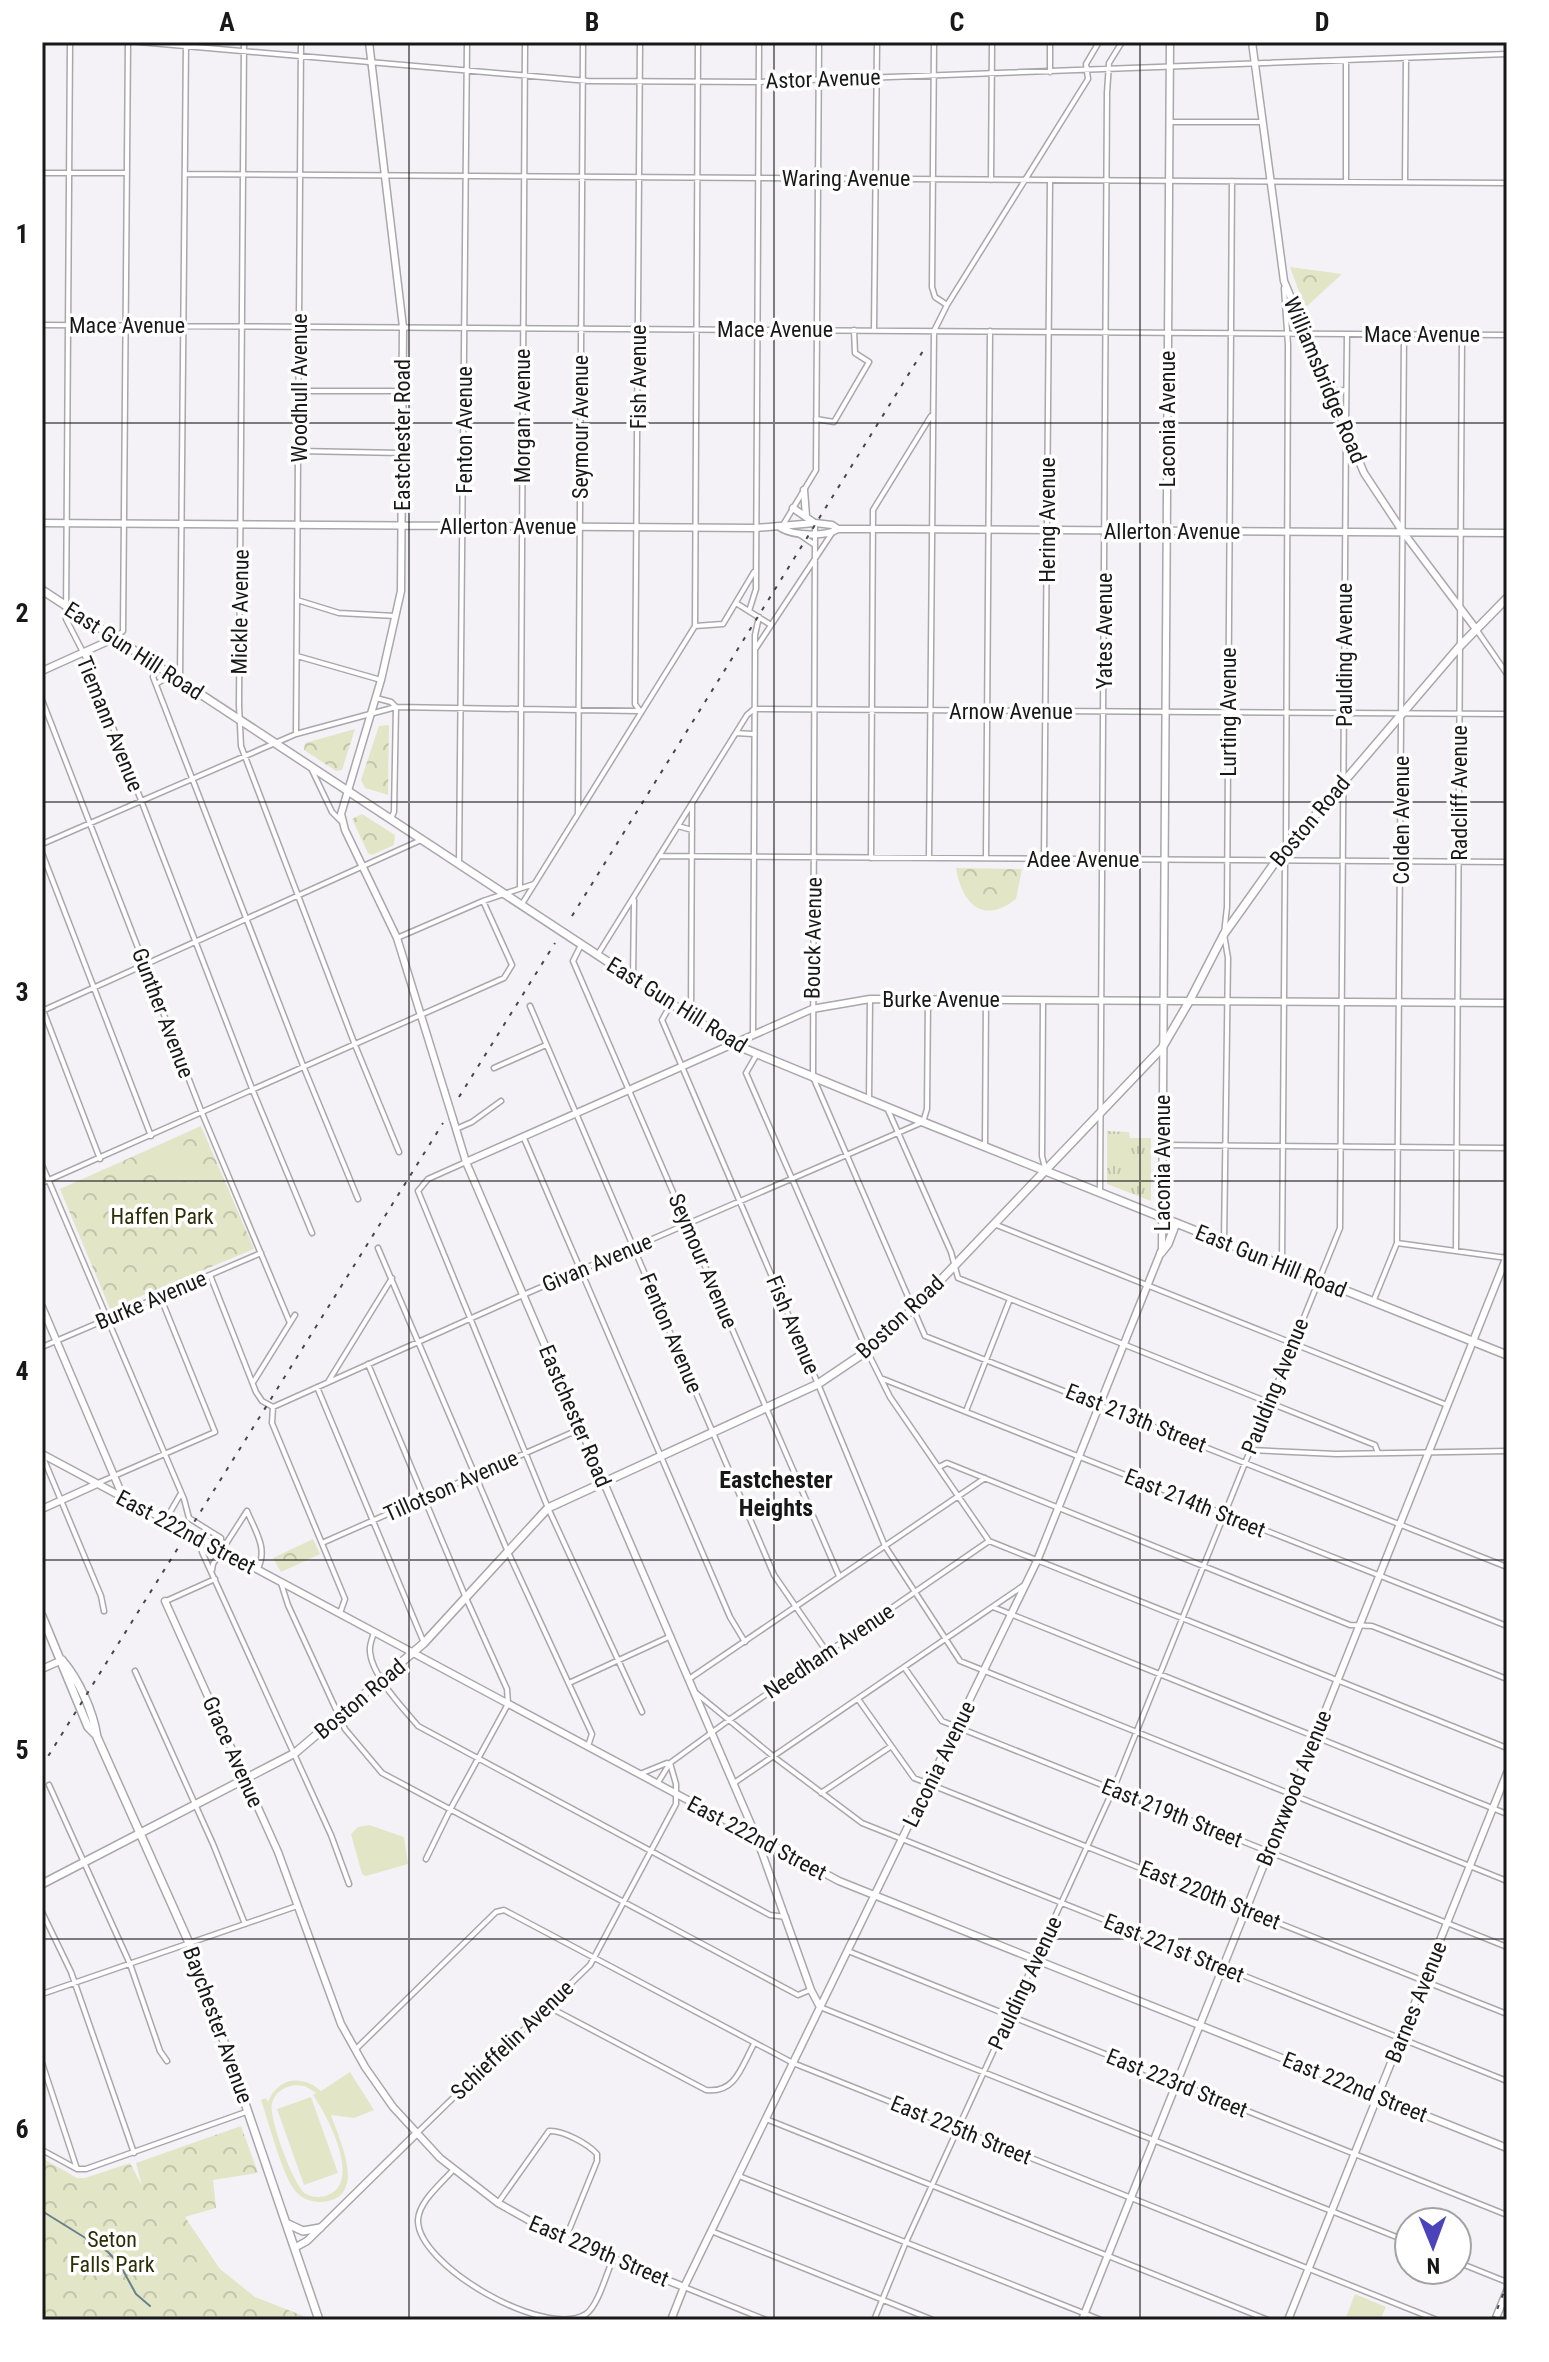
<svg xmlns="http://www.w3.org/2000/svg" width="1549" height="2362" viewBox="0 0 1549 2362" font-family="'Roboto Condensed',sans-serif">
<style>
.grass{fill:url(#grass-tufts)}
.park{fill:url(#park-crowns)}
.garden{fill:#e2e6c7;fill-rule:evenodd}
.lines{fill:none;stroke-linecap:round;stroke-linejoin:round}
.stream{stroke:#69808d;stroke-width:2}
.street-casing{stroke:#a9a7ac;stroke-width:7}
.secondary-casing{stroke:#a9a7ac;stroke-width:9}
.primary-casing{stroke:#a9a7ac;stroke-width:10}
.street{stroke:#fff;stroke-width:4}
.secondary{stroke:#fff;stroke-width:6}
.primary{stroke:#fff;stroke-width:7}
.rail{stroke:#474648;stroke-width:2;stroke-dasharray:4 8;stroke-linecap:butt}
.secondary-bridge-casing{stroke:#a9a7ac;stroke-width:9;stroke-linecap:butt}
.secondary-bridge{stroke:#fff;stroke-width:6}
.grid{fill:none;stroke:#181819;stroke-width:2;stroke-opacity:0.55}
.labels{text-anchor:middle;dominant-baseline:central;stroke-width:7;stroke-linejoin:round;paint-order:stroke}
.street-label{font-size:22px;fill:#181819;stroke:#fff}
.park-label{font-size:22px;fill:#2c2f05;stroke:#fff}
.neighbourhood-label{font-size:24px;font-weight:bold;fill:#181819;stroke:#fff}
.neatline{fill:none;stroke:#181819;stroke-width:3}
.grid-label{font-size:26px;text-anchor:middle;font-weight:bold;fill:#181819}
</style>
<defs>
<pattern id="grass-tufts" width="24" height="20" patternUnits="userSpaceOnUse" patternTransform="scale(2)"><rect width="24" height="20" fill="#e2e6c7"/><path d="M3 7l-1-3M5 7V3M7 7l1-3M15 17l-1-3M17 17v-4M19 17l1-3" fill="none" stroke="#c1c5aa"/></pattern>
<pattern id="park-crowns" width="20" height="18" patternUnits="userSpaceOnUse" patternTransform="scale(2)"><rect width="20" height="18" fill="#e2e6c7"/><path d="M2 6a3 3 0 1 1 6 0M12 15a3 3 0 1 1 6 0" fill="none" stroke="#c1c5aa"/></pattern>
</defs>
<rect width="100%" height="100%" fill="#f4f2f7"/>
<path class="grass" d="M 1107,1131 L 1129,1132 L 1130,1138 L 1151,1138 L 1151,1201 L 1107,1184 Z"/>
<path class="park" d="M 1290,267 L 1342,274 L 1305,308 Z
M 389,725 L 388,795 L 365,788 L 361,780 L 379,726 Z
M 355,729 L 342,770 L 336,771 L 304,750 L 305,743 Z
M 362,814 L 395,835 L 394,845 L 372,855 L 368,853 L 352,819 Z
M 956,868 L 1022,869 L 1016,899 C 983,925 962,904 956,868 Z
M 201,1126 L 254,1249 L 110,1309 L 60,1189 Z
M 313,1539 L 320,1554 L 281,1572 L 273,1558 Z
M 241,2126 L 258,2173 L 213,2180 L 216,2208 L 185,2217 L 220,2269 L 255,2297 L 306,2317 L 307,2320 L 42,2320 L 42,2158 L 77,2178 L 85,2178 L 130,2163 L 142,2186 L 136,2163 Z"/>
<path class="garden" d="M 190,1143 L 198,1162 L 203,1164 L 201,1168 L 206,1180 C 182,1185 167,1179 153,1159 L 165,1154 L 166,1150 L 171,1151 Z
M 369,1825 L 404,1837 L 408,1864 L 366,1876 L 362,1874 L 351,1834 L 358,1827 Z
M 350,2072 L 374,2110 L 354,2118 L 331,2115 C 339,2139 370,2200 320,2202 C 309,2202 299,2197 293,2188 C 281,2170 269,2123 261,2100 L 266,2098 L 268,2102 C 278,2078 301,2074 321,2091 ZM 295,2085 L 305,2086 L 316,2093 L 313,2095 C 327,2115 361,2179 330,2194 C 323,2198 313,2198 306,2194 C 294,2187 268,2117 272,2103 C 275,2092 284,2087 295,2085 Z
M 311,2097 L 338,2173 L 304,2185 L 277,2109 Z
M 1355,2294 L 1386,2307 L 1380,2320 L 1345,2320 Z"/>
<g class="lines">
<path class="stream" d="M 42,2211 L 108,2252 L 120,2265 L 136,2294 L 150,2306"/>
<defs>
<path id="street" d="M 70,42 L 66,619 L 87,660 L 253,1091 L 312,1233
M 139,42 L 588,81 L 758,82 L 1507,54
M 244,42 L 239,705 L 241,746 L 355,1045 L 399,1152
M 934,42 L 932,287 L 935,297 L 947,305
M 1050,72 L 1050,42
M 1170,122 L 1263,122
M 42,173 L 126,173
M 185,174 L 1507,183
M 991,180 L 992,42
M 1346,182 L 1346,60
M 1405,182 L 1406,58
M 1284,288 L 1288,345 L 1286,847
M 42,325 L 1507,335
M 874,331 L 877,42
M 299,391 L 402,391
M 1329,391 L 1346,390
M 816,419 L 834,422 L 869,362 L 855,353 L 854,330
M 1346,425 L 1347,334
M 299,451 L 402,453
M 815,524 L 813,1077 L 925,1336 L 1507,1567
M 783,525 L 816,470 L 819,42
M 799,534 L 815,545
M 297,600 L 339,613 L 395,616
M 736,603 L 771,625
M 749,611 L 756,589 L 759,42
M 695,626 L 698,42
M 695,626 L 723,624 L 754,572
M 1476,629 L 1507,674
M 115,638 L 123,631 L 128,42
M 756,648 L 832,533
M 297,656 L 381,680
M 158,667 L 153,677 L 304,1068 L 358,1199
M 180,679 L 186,42
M 156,684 L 171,675
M 376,698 L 391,702 L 396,707 L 394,812 L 391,818
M 42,700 L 202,1113 L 290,1323
M 640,711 L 635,704 L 640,42
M 736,733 L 753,734
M 296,734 L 301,42
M 312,770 L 332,812 L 341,821
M 578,813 L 583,42
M 678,826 L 692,830
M 42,844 L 296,734 L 396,707 L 638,711
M 42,853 L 151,1136
M 659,856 L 1507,862
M 871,858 L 873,510 L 931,416
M 929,858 L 934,331 L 947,305 L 1088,79 L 1086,64 L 1099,42
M 986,858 L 990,331
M 1044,858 L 1050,180
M 459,863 L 467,42
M 520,887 L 525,42
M 522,904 L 695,626
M 397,938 L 483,901 L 534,884
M 581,945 L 573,961 L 839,1576
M 598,954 L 747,715 L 754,709 L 1507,714
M 633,979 L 634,900
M 1043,1001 L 1042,1156 L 1045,1168
M 671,1004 L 662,1020 L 818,1384 L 885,1546 L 960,1661 L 1507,1881
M 530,1006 L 774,1575 L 827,1652
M 43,1010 L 100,1159
M 42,1011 L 421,840
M 691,1015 L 692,804
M 753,1035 L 755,657 L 755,635 L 759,617
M 757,1054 L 746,1073 L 867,1351 L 890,1397 L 989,1541
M 494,1068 L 546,1045
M 869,1100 L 870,999
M 888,1110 L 951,1252 L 958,1278 L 1375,1445 L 1378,1453
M 456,1129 L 472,1122 L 501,1101
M 523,1136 L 730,1617 L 745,1642
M 985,1145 L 986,999
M 1163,1145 L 1507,1148
M 466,1162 L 428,1179 L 418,1191 L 548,1508 L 642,1712
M 42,1165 L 184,1499 L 189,1518 L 221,1538 L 221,1551
M 42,1183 L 504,978 L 512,965 L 483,901
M 1100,1192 L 1107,93 L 1109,63 L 1122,42
M 994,1224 L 1447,1405
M 1224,1242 L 1228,958 L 1224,934 L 1227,907 L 1232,181
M 1397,1243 L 1507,1258
M 378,1248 L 508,1552 L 592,1734 L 588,1746
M 1456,1251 L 1462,334
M 1282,1265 L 1285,861
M 210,1275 L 256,1392 L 262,1401 L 273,1407
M 1373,1302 L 1397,1243 L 1404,334
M 42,1347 L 261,1253
M 368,1364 L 466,1598 L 507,1689 L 508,1704 L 451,1808 L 426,1859
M 883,1379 L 1507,1626
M 254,1381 L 295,1315
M 328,1382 L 392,1278
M 317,1387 L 424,1643
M 273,1407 L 523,1295 L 923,1122 L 927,1109 L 928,999
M 273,1407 L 272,1423 L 345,1599 L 340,1613
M 966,1411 L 1010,1299
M 1250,1450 L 1336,1454 L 1507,1451
M 42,1455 L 101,1596 L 104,1611
M 939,1467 L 947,1463 L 1350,1625 L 1372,1626 L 1507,1679
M 98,1483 L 215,1432 L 160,1296
M 247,1511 C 255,1531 269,1549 257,1570
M 165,1521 L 180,1495
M 201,1540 L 202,1552 L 331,1835 L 349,1884
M 989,1541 L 1507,1748
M 322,1543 L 580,1429
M 212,1570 L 213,1564 L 247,1511
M 281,1583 L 288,1605 L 345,1729 L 382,1773 L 798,1995 L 810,1990
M 166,1601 L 215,1579
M 993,1607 L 1507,1814
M 374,1633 C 372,1639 369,1645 370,1652 C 372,1676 403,1708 418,1726 L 770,1915 L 786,1917
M 904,1667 L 942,1721 L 1507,1947
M 135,1671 L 213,1844 L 245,1924
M 689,1679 L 985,1478
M 569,1683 L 671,1636
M 696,1693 L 774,1757 L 862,1823 L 1507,2081
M 858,1699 L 914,1778 L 1507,2014
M 640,1774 L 667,1763
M 734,1783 L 1023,1586
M 657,1784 L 670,1763 L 729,1720 L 989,1541
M 49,1785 L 130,1964 L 160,2051 L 167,2061
M 821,1793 L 890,1747
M 42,1912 L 71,1972 L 134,2153
M 848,1951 L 1507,2215
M 42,1994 L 297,1906
M 547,2006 L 706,2090 C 736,2094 742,2065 754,2044
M 820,2007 L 1409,2242
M 356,2049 L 496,1912 L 504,1910 L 793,2063 L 1437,2320
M 42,2063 L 77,2169
M 766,2119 L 1268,2320
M 417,2133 L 590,1965 L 676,1804 L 676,1784 L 670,1763
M 42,2150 L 77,2169 L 86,2169 L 246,2112
M 453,2170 C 442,2183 419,2201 418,2220 C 417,2266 547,2340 586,2314 C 598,2306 607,2272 613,2259
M 739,2176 L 1101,2320
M 498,2203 L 549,2131 C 563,2130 588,2144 597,2154 L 597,2161 L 565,2240
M 711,2231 L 933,2320
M 1457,2262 L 1507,2282
M 684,2287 L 766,2320
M 874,2320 L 906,2242 L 1113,1790 L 1340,1228 L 1346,434"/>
<path id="secondary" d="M 369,42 L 403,327 L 401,591 L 381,680 L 341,814 L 345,830 L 397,938 L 444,1090
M 1252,42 L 1284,281 L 1364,473 L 1403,532 L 1476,629
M 804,490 L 806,516
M 793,508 L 813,522
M 42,523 L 755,528 L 815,523 L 832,525 L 838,529
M 781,528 C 795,536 825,537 838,529 L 899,529 L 1507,533
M 42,671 L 115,638
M 453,1119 L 466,1162 L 756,1836 L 811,1990 L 820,2007
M 466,1162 L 812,1009 L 870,999 L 1507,1003
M 42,1307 L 123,1497
M 42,1454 L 839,1881 L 1507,2148
M 42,1509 L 97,1484
M 165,1601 L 278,1852 L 341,2024 L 365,2067 L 393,2107 L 440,2158 L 498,2203 L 557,2236 L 684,2287
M 42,1669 L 62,1660
M 296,2247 L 307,2241 L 416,2134
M 671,2320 L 684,2287 L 1037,1561 L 1162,1249 L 1170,42
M 1082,2320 L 1507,1256
M 1288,2320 L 1507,1773
M 1495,2320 L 1507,2291"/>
<path id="primary" d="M 42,590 L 733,1044 L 928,1124 L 1507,1355
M 1161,1253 L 1168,1244 L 1176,1223
M 42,1616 L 88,1727 L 96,1735
M 62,1660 C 79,1680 93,1711 97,1737 L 194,1954 L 319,2320
M 42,1884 L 295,1753 L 424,1643 L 548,1508 L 818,1384 L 867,1351 L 917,1305 L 1162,1048 L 1190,1000 L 1224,934 L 1276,861 L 1460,646 L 1507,598
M 288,2224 L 303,2231 L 320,2228"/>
</defs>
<use href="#street" class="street-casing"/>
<use href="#secondary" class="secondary-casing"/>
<use href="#primary" class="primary-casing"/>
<use href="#street" class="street"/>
<use href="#secondary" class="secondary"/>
<use href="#primary" class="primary"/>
<path class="rail" d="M 572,916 L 923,351
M 459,1097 L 555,943
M 42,1766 L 443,1123
M 1493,2320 L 1507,2284"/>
<defs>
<path id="secondary-bridge" d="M 444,1090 L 453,1119"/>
</defs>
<use href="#secondary-bridge" class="secondary-bridge-casing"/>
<use href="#secondary-bridge" class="secondary-bridge"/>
</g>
<path class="grid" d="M 409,42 L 409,2320M 774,42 L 774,2320M 1140,42 L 1140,2320M 42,423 L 1507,423M 42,802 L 1507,802M 42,1181 L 1507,1181M 42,1560 L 1507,1560M 42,1939 L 1507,1939"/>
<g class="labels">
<g class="street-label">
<text transform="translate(823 79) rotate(-2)">Astor Avenue</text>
<text x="846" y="178">Waring Avenue</text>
<text x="127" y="325">Mace Avenue</text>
<text x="775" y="329">Mace Avenue</text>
<text x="1422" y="334">Mace Avenue</text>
<text transform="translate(638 377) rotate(-90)">Fish Avenue</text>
<text transform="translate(1325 380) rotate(67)">Williamsbridge Road</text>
<text transform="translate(299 388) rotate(-90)">Woodhull Avenue</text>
<text transform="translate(522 416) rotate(-90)">Morgan Avenue</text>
<text transform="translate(1167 419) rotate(-90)">Laconia Avenue</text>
<text transform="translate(580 427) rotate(-90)">Seymour Avenue</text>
<text transform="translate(464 430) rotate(-90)">Fenton Avenue</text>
<text transform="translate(402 435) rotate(-90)">Eastchester Road</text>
<text transform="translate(1047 520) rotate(-90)">Hering Avenue</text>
<text x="508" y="526">Allerton Avenue</text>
<text x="1172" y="531">Allerton Avenue</text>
<text transform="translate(240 612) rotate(-89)">Mickle Avenue</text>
<text transform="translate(1104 631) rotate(-90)">Yates Avenue</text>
<text transform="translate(134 651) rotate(33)">East Gun Hill Road</text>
<text transform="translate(1344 655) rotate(-90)">Paulding Avenue</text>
<text x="1011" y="711">Arnow Avenue</text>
<text transform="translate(1228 712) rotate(-90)">Lurting Avenue</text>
<text transform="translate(110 724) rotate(68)">Tiemann Avenue</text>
<text transform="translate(1459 793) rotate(-90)">Radcliff Avenue</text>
<text transform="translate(1401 820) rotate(-90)">Colden Avenue</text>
<text transform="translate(1310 821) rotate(-50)">Boston Road</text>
<text x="1083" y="859">Adee Avenue</text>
<text transform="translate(813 938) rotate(-89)">Bouck Avenue</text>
<text x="941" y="999">Burke Avenue</text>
<text transform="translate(677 1005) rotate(32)">East Gun Hill Road</text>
<text transform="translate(163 1013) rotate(69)">Gunther Avenue</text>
<text transform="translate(1162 1163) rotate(-90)">Laconia Avenue</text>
<text transform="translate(703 1261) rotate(67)">Seymour Avenue</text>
<text transform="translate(1271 1261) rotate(22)">East Gun Hill Road</text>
<text transform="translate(597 1263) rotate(-23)">Givan Avenue</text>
<text transform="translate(151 1300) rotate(-23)">Burke Avenue</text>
<text transform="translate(900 1317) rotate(-43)">Boston Road</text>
<text transform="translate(793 1325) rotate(67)">Fish Avenue</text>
<text transform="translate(671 1333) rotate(67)">Fenton Avenue</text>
<text transform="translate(1275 1386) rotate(-68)">Paulding Avenue</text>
<text transform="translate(575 1416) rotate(67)">Eastchester Road</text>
<text transform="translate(1136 1418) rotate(22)">East 213th Street</text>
<text transform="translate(451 1486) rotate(-24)">Tillotson Avenue</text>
<text transform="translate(1195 1503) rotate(22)">East 214th Street</text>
<text transform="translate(186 1532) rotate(28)">East 222nd Street</text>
<text transform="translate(829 1651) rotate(-34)">Needham Avenue</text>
<text transform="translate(360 1699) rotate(-40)">Boston Road</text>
<text transform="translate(233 1752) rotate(66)">Grace Avenue</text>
<text transform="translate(939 1764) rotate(-64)">Laconia Avenue</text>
<text transform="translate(1294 1788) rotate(-68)">Bronxwood Avenue</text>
<text transform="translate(1172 1813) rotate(22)">East 219th Street</text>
<text transform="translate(757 1838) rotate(28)">East 222nd Street</text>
<text transform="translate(1210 1895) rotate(22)">East 220th Street</text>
<text transform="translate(1174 1948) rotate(22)">East 221st Street</text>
<text transform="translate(1025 1983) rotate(-65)">Paulding Avenue</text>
<text transform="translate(1416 2002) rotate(-68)">Barnes Avenue</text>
<text transform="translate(218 2025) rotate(70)">Baychester Avenue</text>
<text transform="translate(512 2040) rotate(-44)">Schieffelin Avenue</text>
<text transform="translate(1177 2083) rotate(22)">East 223rd Street</text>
<text transform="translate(1355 2087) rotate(22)">East 222nd Street</text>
<text transform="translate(961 2130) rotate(22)">East 225th Street</text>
<text transform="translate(599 2251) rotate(23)">East 229th Street</text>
</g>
<g class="park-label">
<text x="162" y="1216">Haffen Park</text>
<text x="112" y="2239">Seton<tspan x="112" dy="25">Falls Park</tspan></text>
</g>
<g class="neighbourhood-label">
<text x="776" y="1480">Eastchester<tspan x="776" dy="28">Heights</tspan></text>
</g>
</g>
<rect width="1549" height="2362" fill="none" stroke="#ffffff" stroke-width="88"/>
<g transform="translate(1433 2246) rotate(179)"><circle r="38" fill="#ffffff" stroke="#a3a3a3" stroke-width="2"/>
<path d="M0-6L14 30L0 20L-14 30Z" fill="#4a43ba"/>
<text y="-12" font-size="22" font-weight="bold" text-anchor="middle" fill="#181819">N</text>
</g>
<rect x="44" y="44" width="1461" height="2274" class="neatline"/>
<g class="grid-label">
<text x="227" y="31">A</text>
<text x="592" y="31">B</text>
<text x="957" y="31">C</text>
<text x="1322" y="31">D</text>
<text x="22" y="243">1</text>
<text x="22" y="622">2</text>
<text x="22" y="1001">3</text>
<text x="22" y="1380">4</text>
<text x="22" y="1759">5</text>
<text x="22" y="2138">6</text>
</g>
</svg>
